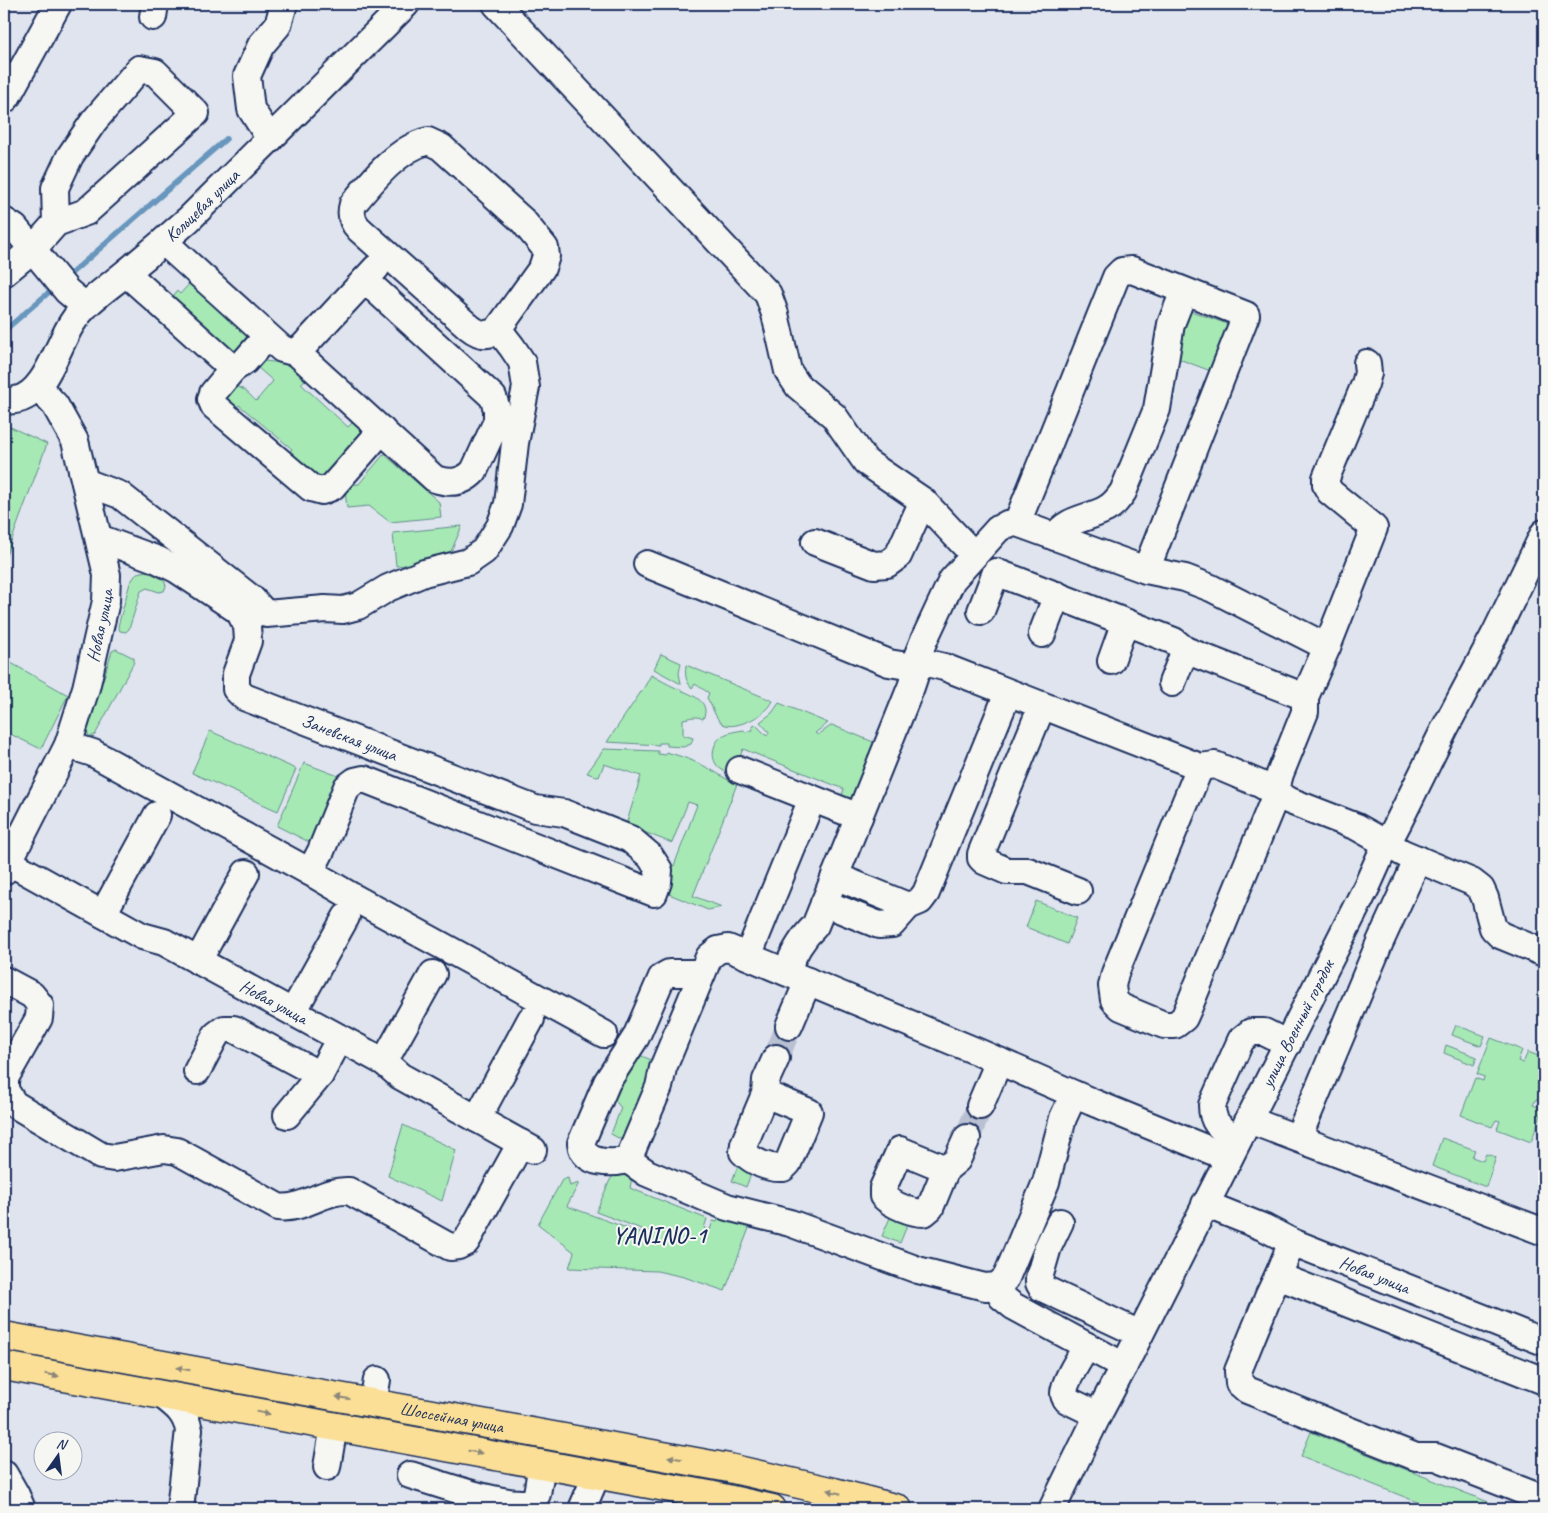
<svg xmlns="http://www.w3.org/2000/svg" width="1548" height="1513" viewBox="0 0 1548 1513" font-family="Caveat,sans-serif">
<style>
.green{fill:#a6e9b4;stroke:#608c89}
.lines{fill:none;stroke-linecap:round;stroke-linejoin:round}
.stream{stroke:#6796bc;stroke-width:5.5}
.minor-tunnel{stroke:#b8c0d2;stroke-width:26;stroke-dasharray:26 13;stroke-linecap:butt}
.minor-casing{stroke:#1b2f5e;stroke-width:30}
.major-casing{stroke:#1b2f5e;stroke-width:31}
.minor{stroke:#f6f6f2;stroke-width:26}
.major{stroke:#fbdf96;stroke-width:28}
.oneway{fill:#8b877a}
.labels{text-anchor:middle;dominant-baseline:central;stroke-width:4;stroke-linejoin:round;paint-order:stroke}
.street-label{font-size:18px;fill:#1b2f5e;stroke:#f6f6f2}
.district-label{font-size:22px;font-weight:bold;letter-spacing:1px;fill:#1b2f5e;stroke:#f6f6f2}
</style>
<rect width="100%" height="100%" fill="#dfe4ef"/>
<filter id="ink" filterUnits="userSpaceOnUse"><feTurbulence type="fractalNoise" baseFrequency=".02" numOctaves="2"/><feDisplacementMap in="SourceGraphic" scale="10" xChannelSelector="R" yChannelSelector="G"/><feConvolveMatrix kernelMatrix="1 2 1 2 8 2 1 2 1" color-interpolation-filters="sRGB"/></filter>
<g filter="url(#ink)">
<path class="green" d="M 192,281 L 248,334 L 247,339 L 234,352 L 229,352 L 174,301 L 174,295 L 177,291 L 180,294 Z
M 1188,310 L 1233,326 L 1216,373 L 1179,359 L 1174,348 Z
M 264,361 L 294,364 L 310,374 L 301,384 L 348,427 L 357,418 L 362,423 L 364,434 L 321,482 L 288,455 L 292,449 L 239,405 L 236,408 L 223,403 L 234,386 C 243,387 250,395 256,401 L 273,381 L 257,367 L 260,362 Z
M 4,424 L 47,444 L 4,561 Z
M 384,454 L 439,502 L 441,517 L 390,522 L 369,506 L 347,508 L 345,491 L 347,485 L 359,484 Z
M 462,526 L 447,561 L 396,566 L 393,533 Z
M 146,571 L 164,580 L 166,586 L 164,591 L 159,592 L 147,588 L 141,591 L 129,629 L 126,632 L 120,631 L 118,626 L 130,583 L 137,573 Z
M 116,649 L 134,658 L 134,662 L 95,735 L 90,737 L 87,732 L 112,651 Z
M 661,654 L 681,663 L 679,673 L 681,684 L 654,669 Z
M 4,659 L 68,695 L 41,749 L 4,731 Z
M 686,665 L 773,701 C 771,704 769,708 766,710 C 758,718 734,730 723,724 C 715,719 712,705 707,698 L 709,693 L 695,684 L 692,688 C 685,680 685,675 686,665 Z
M 651,675 C 659,679 667,684 676,688 C 689,694 712,700 703,719 C 695,715 691,718 683,719 L 683,735 L 693,738 L 691,744 L 683,747 L 667,746 L 667,743 L 659,743 L 659,745 L 607,742 L 645,686 Z
M 779,703 L 828,723 L 815,733 L 818,735 L 832,725 L 878,744 L 853,801 L 840,801 L 844,789 L 743,749 L 732,776 C 727,773 719,769 716,764 C 710,755 714,740 724,735 C 730,732 737,731 744,730 L 745,732 L 753,730 L 752,726 L 756,725 L 767,736 L 769,732 L 760,722 L 772,713 Z
M 210,731 L 296,769 L 278,811 L 192,773 Z
M 604,749 L 658,751 L 658,754 L 666,755 L 666,752 C 681,756 695,761 708,768 C 718,773 726,780 737,784 L 693,896 L 722,907 L 708,910 L 664,892 L 697,805 L 688,802 L 672,843 L 626,825 L 641,776 L 604,764 L 599,777 L 587,773 Z
M 304,763 L 341,777 L 313,844 L 277,826 Z
M 1036,901 L 1077,918 L 1067,944 L 1026,927 Z
M 1456,1025 L 1485,1036 L 1481,1046 L 1452,1035 Z
M 1491,1038 L 1522,1050 L 1518,1061 L 1523,1063 L 1528,1052 L 1544,1058 L 1544,1103 L 1536,1099 L 1533,1105 L 1543,1109 L 1531,1142 L 1497,1129 L 1500,1121 L 1496,1120 L 1492,1127 L 1461,1115 L 1475,1078 L 1483,1081 L 1484,1077 L 1477,1074 Z
M 1446,1045 L 1477,1057 L 1474,1065 L 1444,1053 Z
M 637,1054 L 656,1062 L 624,1141 L 611,1134 L 621,1108 L 614,1099 L 614,1094 Z
M 403,1125 L 456,1150 L 442,1201 L 388,1176 Z
M 1442,1138 L 1475,1150 L 1472,1157 L 1483,1161 L 1486,1154 L 1496,1157 L 1486,1187 L 1432,1166 Z
M 739,1163 L 753,1169 L 746,1187 L 732,1181 Z
M 626,1172 L 632,1177 L 630,1188 L 707,1219 L 704,1228 L 710,1230 L 713,1221 L 717,1222 L 720,1213 L 751,1223 L 725,1291 L 684,1277 L 657,1271 L 569,1268 L 574,1252 L 538,1224 L 562,1180 L 568,1178 L 570,1186 L 579,1183 L 567,1206 L 643,1234 L 644,1230 L 596,1212 L 610,1180 L 613,1176 Z
M 893,1211 L 910,1218 L 900,1243 L 882,1236 Z
M 1311,1432 L 1506,1509 L 1435,1509 L 1301,1456 Z"/>
<g class="lines">
<path class="stream" d="M 67,277 L 226,139
M 4,331 L 55,287"/>
<path class="minor-tunnel" d="M 776,1058 L 789,1026
M 967,1138 L 980,1106"/>
<defs>
<g id="minor">
<path d="M 496,4 L 768,294 L 775,314 L 788,371 L 798,386 L 834,416 L 866,462 L 923,501 L 974,555"/>
<path d="M 153,17 L 155,4"/>
<path d="M 4,100 L 7,97 L 58,4"/>
<path d="M 270,139 L 251,109 L 247,76 L 261,45 L 278,25 L 284,4"/>
<path d="M 428,141 L 441,147 L 523,221 L 545,248 L 546,256 L 542,268 L 498,329 C 488,337 479,335 469,327 L 359,229 C 352,222 350,214 353,204 C 372,181 398,148 428,141 Z"/>
<path d="M 4,221 L 15,228 L 67,291 L 85,306"/>
<path d="M 164,242 L 282,349 L 297,353 L 435,479 C 450,484 463,483 474,471 L 497,421 L 497,409 L 493,397 L 365,280"/>
<path d="M 4,273 L 32,250 L 56,223 L 86,212 L 196,113 L 155,72 L 139,69 L 94,121 L 70,156 L 55,188 L 56,223"/>
<path d="M 126,273 L 233,369"/>
<path d="M 267,336 L 245,361 L 233,369 L 213,393 L 211,399 L 214,406 L 311,488 L 322,491 L 332,487 L 382,430"/>
<path d="M 297,353 L 376,268"/>
<path id="s1" d="M 4,400 C 7,400 12,401 15,400 C 45,396 57,346 72,323 C 86,301 108,288 128,271 C 149,254 169,237 189,219 L 406,4"/>
<path d="M 85,482 L 120,495 L 252,599 L 265,613"/>
<path d="M 1017,523 L 1116,277 L 1122,271 L 1132,270 L 1246,315 L 1146,570"/>
<path d="M 1055,537 C 1067,518 1088,519 1106,509 C 1114,505 1118,499 1123,492 L 1157,409 L 1171,324 L 1184,291"/>
<path id="s2" d="M 99,538 L 158,560 L 176,569 L 239,611 L 247,626 L 248,641 L 236,674 L 236,689 L 244,697 L 535,809 L 564,813 L 630,839 L 650,856 L 659,870 L 658,882 L 654,893 L 364,779 L 355,781 L 347,787 L 321,851 L 310,872"/>
<path d="M 815,542 L 874,565 L 887,564 L 898,556 L 923,501"/>
<path d="M 647,564 L 889,663 L 907,666 L 927,663 L 944,667 L 1200,767 L 1215,765 L 1260,784 L 1290,801 L 1357,827 L 1403,853 L 1472,882 L 1481,889 L 1485,898 L 1493,928 L 1500,935 L 1544,953"/>
<path d="M 981,611 L 996,572 L 1174,641 L 1185,650 L 1305,697"/>
<path d="M 266,614 L 325,609 L 343,610 L 358,606 L 388,588 L 424,573 L 468,562 L 484,551 L 500,526 L 508,504 L 515,443 L 526,387 L 522,362 L 512,347 L 498,329"/>
<path d="M 1042,634 L 1057,595"/>
<path d="M 1327,647 L 1374,528 L 1330,492 L 1326,485 L 1326,478 L 1365,384 L 1368,373 L 1367,363"/>
<path d="M 1111,661 L 1125,622"/>
<path d="M 1172,683 L 1185,650"/>
<path d="M 1042,706 L 981,854 L 981,858 L 984,861 L 1007,871 L 1028,871 L 1078,891"/>
<path d="M 68,745 L 93,753 L 310,872 L 351,896 L 604,1034"/>
<path d="M 740,770 L 859,817"/>
<path id="s3" d="M 9,862 L 142,936 L 164,942 L 384,1062 L 400,1076 L 533,1150"/>
<path id="s4" d="M 4,871 L 68,745 L 86,688 L 106,601 L 107,575 L 75,441 L 55,405 L 38,387"/>
<path d="M 835,876 L 908,906 L 920,901 L 926,893 L 1008,693"/>
<path d="M 824,903 L 879,925 L 892,924 L 908,906"/>
<path d="M 103,914 L 157,815"/>
<path d="M 748,956 L 812,799"/>
<path d="M 198,961 L 246,873"/>
<path d="M 786,972 C 793,954 801,939 815,926 L 911,687 L 916,672 L 917,657 L 924,640 L 952,580 L 998,529 L 1007,524 L 1017,523 L 1146,570 L 1185,578 L 1211,588 L 1327,647 L 1305,697 L 1305,712 L 1280,774 L 1272,804 L 1188,1009 L 1184,1018 L 1175,1025 L 1164,1025 L 1121,1007 L 1114,1000 L 1112,986 L 1115,973 L 1200,767"/>
<path d="M 4,980 L 32,995 L 40,1005 L 39,1018 L 5,1078 L 5,1090 L 14,1104 L 101,1156 L 114,1158 L 164,1149 L 177,1151 L 278,1207 C 302,1211 324,1189 349,1191 L 450,1247 L 458,1246 L 466,1242 L 521,1143"/>
<path d="M 293,1012 L 346,917"/>
<path d="M 789,1026 L 808,981"/>
<path d="M 384,1062 L 433,974"/>
<path d="M 197,1071 L 216,1035 L 224,1029 L 234,1029 L 320,1075"/>
<path d="M 765,1094 L 809,1112 L 788,1163 L 783,1168 C 769,1169 753,1162 743,1152 L 744,1144 L 765,1094 L 766,1080 L 776,1058"/>
<path d="M 1074,1094 L 1063,1118 L 1046,1182 L 1006,1278 L 997,1286 L 985,1287 L 918,1270 L 790,1223 L 727,1207 L 647,1173 L 628,1160 L 659,1087 L 663,1068 L 709,957 L 718,950 L 728,948 L 978,1052 L 1092,1102 L 1229,1158"/>
<path d="M 980,1106 L 999,1061"/>
<path d="M 287,1115 L 320,1075 L 340,1038"/>
<path d="M 477,1119 L 531,1019"/>
<path d="M 1249,1120 L 1544,1232"/>
<path d="M 1298,1138 L 1380,942 L 1418,859"/>
<path d="M 1238,1140 C 1223,1129 1212,1126 1212,1105 L 1241,1040 L 1251,1032 L 1264,1032 L 1288,1044"/>
<path d="M 628,1160 C 612,1164 583,1165 581,1143 L 607,1082 L 636,1037 L 662,977 L 669,973 L 702,973"/>
<path d="M 946,1169 L 900,1150 L 883,1188 L 883,1196 C 892,1205 912,1213 924,1213 L 930,1208 L 946,1169 L 957,1160 L 967,1138"/>
<path id="s5" d="M 1205,1204 L 1265,1228 L 1292,1242 L 1544,1342"/>
<path d="M 1060,1222 L 1048,1247 L 1039,1278 L 1039,1283 L 1042,1288 L 1140,1334"/>
<path d="M 1292,1242 L 1278,1276 L 1269,1295 L 1238,1371 L 1239,1383 L 1247,1390 L 1416,1457 L 1436,1457 L 1544,1499"/>
<path d="M 1278,1276 L 1544,1381"/>
<path d="M 997,1286 L 1002,1297 L 1013,1306 L 1124,1366"/>
<path d="M 1087,1346 C 1081,1356 1064,1382 1064,1393 C 1064,1397 1065,1397 1067,1400 L 1098,1415"/>
<path d="M 162,1395 C 176,1406 185,1412 189,1430 L 180,1509"/>
<path d="M 373,1403 L 377,1380"/>
<path d="M 327,1467 L 334,1426"/>
<path d="M 4,1474 L 16,1495 L 22,1509"/>
<path d="M 410,1475 C 438,1483 504,1508 532,1502 L 537,1494 L 542,1464"/>
<path d="M 582,1509 L 597,1474"/>
<path id="s6" d="M 1052,1509 L 1098,1415 L 1124,1366 L 1367,886 L 1380,857 L 1398,823 L 1444,730 L 1496,632 L 1544,533"/>
</g>
<g id="major">
<path id="s7" d="M 4,1336 L 729,1468 L 834,1492 L 898,1509"/>
<path d="M 4,1366 L 709,1495 L 772,1509"/>
</g>
</defs>
<use href="#minor" class="minor-casing"/>
<use href="#major" class="major-casing"/>
<use href="#minor" class="minor"/>
<use href="#major" class="major"/>
</g>
<defs><path id="oneway-solid" d="M-6-.8H1V-3.2L6.5 0L1 3.2V.8H-6Z" transform="scale(1.25)"/></defs>
<g class="oneway">
<use href="#oneway-solid" transform="translate(183 1369) rotate(-170)"/>
<use href="#oneway-solid" transform="translate(52 1375) rotate(10)"/>
<use href="#oneway-solid" transform="translate(343 1398) rotate(-170)"/>
<use href="#oneway-solid" transform="translate(263 1413) rotate(11)"/>
<use href="#oneway-solid" transform="translate(475 1452) rotate(10)"/>
<use href="#oneway-solid" transform="translate(675 1458) rotate(-170)"/>
<use href="#oneway-solid" transform="translate(834 1492) rotate(-166)"/>
</g>
</g>
<g class="labels">
<g class="street-label">
<text stroke="none"><textPath href="#s1" startOffset="286">Кольцевая улица</textPath></text>
<text stroke="none"><textPath href="#s4" startOffset="265">Новая улица</textPath></text>
<text stroke="none"><textPath href="#s2" startOffset="365">Заневская улица</textPath></text>
<text stroke="none"><textPath href="#s3" startOffset="300">Новая улица</textPath></text>
<text stroke="none"><textPath href="#s6" startOffset="544">улица Военный городок</textPath></text>
<text stroke="none"><textPath href="#s5" startOffset="184">Новая улица</textPath></text>
<text stroke="none"><textPath href="#s7" startOffset="455">Шоссейная улица</textPath></text>
</g>
<g class="district-label">
<text x="660" y="1236">YANINO-1</text>
</g>
</g>
<rect width="1548" height="1513" fill="none" stroke="#f6f6f2" stroke-width="20"/>
<rect x="10" y="10" width="1528" height="1493" fill="none" stroke="#1b2f5e" stroke-width="2" filter="url(#ink)"/>
<g transform="translate(58 1456) rotate(14)"><circle r="24" fill="#f6f6f2" stroke="#9ea6b7"/>
<path d="M0-4L9 19L0 12L-9 19Z" fill="#1b2f5e"/>
<text y="-8" font-size="14" font-weight="bold" text-anchor="middle" fill="#1b2f5e">N</text>
</g>
</svg>
